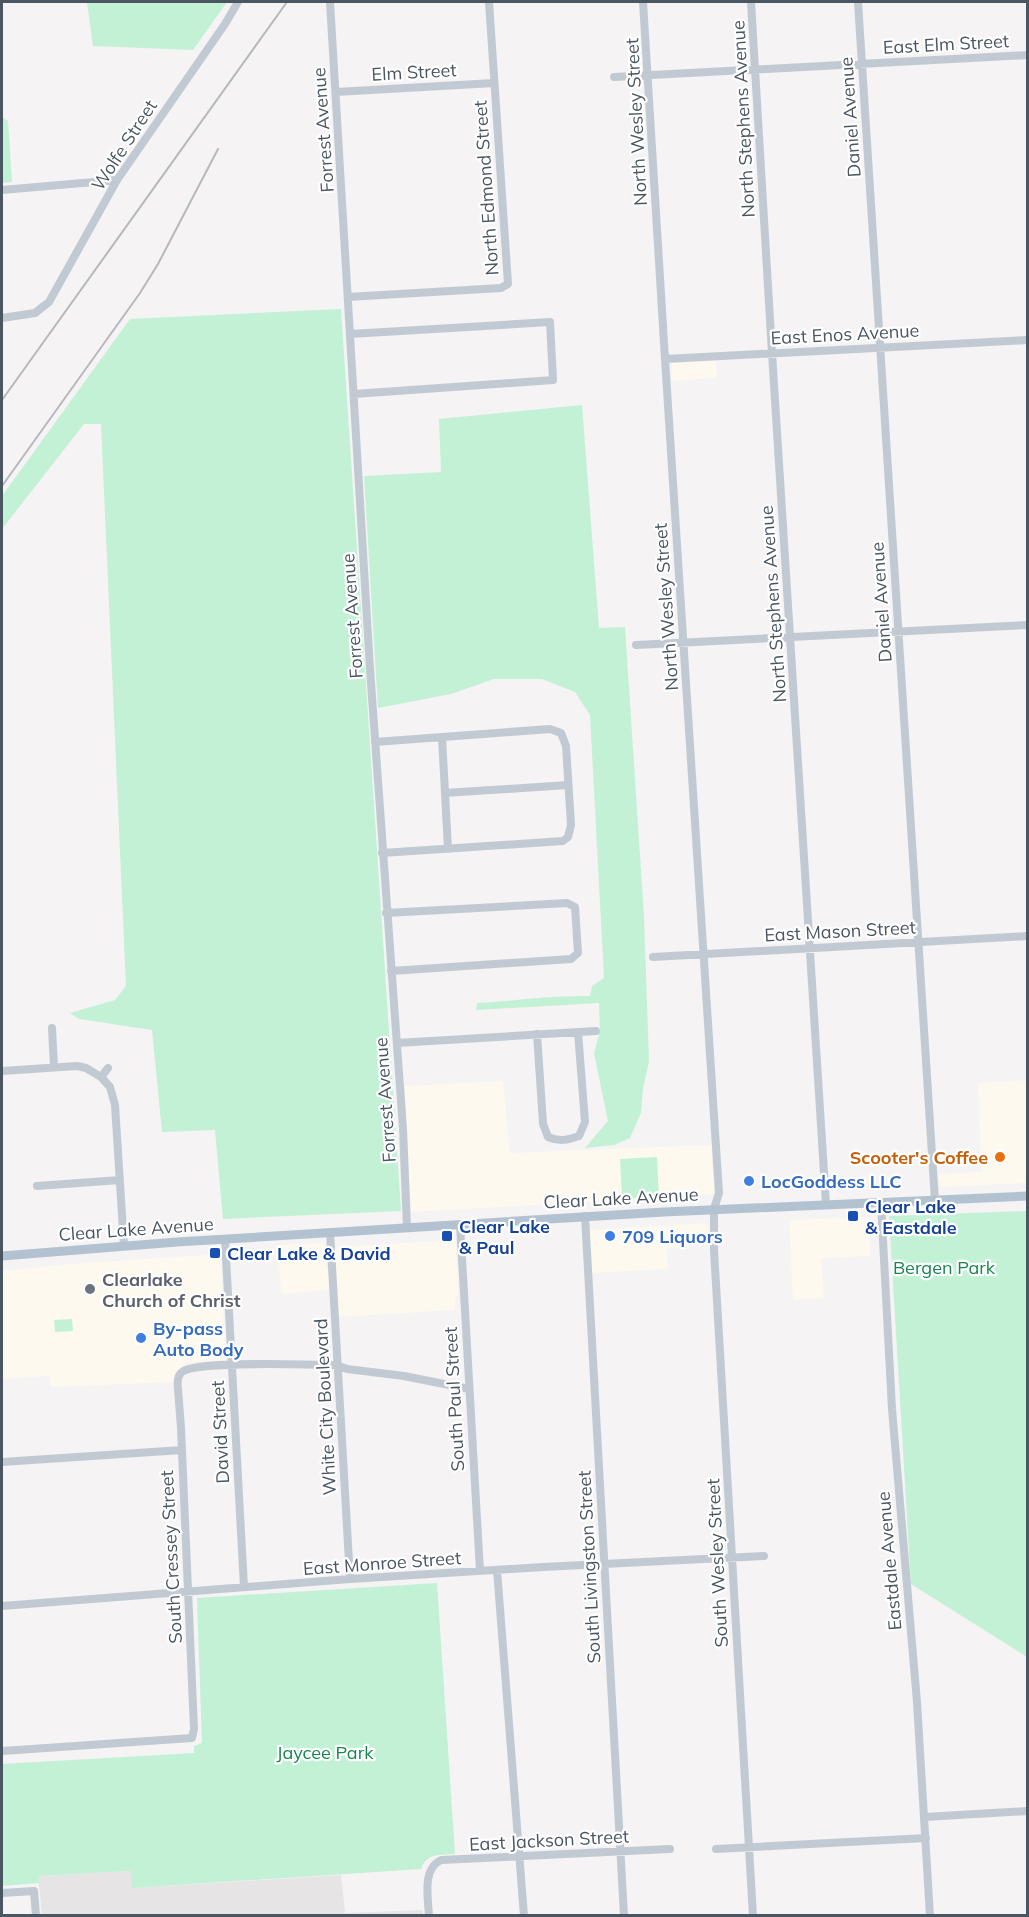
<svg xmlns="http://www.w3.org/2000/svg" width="1029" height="1917" viewBox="0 0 1029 1917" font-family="Mulish,sans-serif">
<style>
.commercial{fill:#fdf9ef}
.education{fill:#e6e4e5}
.green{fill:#c3f1d5}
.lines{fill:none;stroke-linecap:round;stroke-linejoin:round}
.minor{stroke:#c1cad2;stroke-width:8}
.major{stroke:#b3c2d1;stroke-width:9}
.rail{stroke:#b5b8bd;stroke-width:2}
.food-dot{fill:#e8710a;stroke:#fff;stroke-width:2}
.shop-dot{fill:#3f7fe0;stroke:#fff;stroke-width:2}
.transit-dot{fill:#1a4fb4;stroke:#fff;stroke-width:2}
.worship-dot{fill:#6b7280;stroke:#fff;stroke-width:2}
.labels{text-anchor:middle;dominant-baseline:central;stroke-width:4.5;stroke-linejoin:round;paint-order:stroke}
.street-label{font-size:18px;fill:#4a5661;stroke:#fff}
.food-label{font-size:18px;font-weight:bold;fill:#c56008;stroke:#fff;text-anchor:end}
.shop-label{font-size:18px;font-weight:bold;fill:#366cbe;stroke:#fff;text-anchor:start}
.transit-label{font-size:18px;font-weight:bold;fill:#164399;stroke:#fff;text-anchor:start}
.park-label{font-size:18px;fill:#17864f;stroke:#fff}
.worship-label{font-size:18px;font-weight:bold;fill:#5b616d;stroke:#fff;text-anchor:start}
</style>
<rect width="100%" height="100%" fill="#f5f3f3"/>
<path class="commercial" d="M 716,361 L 717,378 L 672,381 L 672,363 Z
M 1027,1080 L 1027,1183 L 941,1187 L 938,1174 L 981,1172 L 978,1083 Z
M 503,1081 L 510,1153 L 711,1145 L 714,1188 L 712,1195 L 411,1212 L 405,1086 Z
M 869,1217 L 870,1256 L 821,1258 L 824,1298 L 793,1300 L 789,1220 Z
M 707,1223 L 709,1240 L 683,1241 L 683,1248 L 667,1248 L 668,1269 L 591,1273 L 589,1230 Z
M 456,1240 L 458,1293 L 455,1299 L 455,1310 L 338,1317 L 334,1252 L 336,1247 Z
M 324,1243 L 330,1290 L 281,1294 L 278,1245 Z
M 220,1254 L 226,1360 L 189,1362 L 176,1370 L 173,1382 L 51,1387 L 50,1376 L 2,1379 L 2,1271 L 70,1264 Z"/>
<path class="education" d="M 132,1871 L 132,1888 L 341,1875 L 345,1913 L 423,1910 L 423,1915 L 42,1915 L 38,1876 Z"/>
<path class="green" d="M 87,2 L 227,2 L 193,50 L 93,46 Z
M 2,117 L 8,121 L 12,182 L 2,183 Z
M 341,309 L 401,1211 L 223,1219 L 215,1130 L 162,1132 L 152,1030 L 79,1019 L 70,1013 L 115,1000 L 126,986 L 101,424 L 84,424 L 2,529 L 2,496 L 130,319 Z
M 582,405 L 599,628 L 625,627 L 644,916 L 649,1061 L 643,1089 L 641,1113 L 630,1138 L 614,1145 L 585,1148 L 608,1121 L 594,1053 L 600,1031 L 599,1003 L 476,1010 L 477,1003 C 515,1001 552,995 590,996 L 592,986 L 604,978 L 590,715 L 575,692 L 542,679 L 494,679 L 451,694 L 378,708 L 364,476 L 441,472 L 439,419 Z
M 657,1157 L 659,1197 L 622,1199 L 620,1159 Z
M 1027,1211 L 1028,1211 L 1027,1657 L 911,1584 L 889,1216 Z
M 72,1319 L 73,1331 L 55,1332 L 54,1320 Z
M 437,1583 L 455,1854 C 441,1855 426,1853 421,1869 L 132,1888 L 131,1871 L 39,1876 L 39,1883 L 2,1886 L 2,1764 L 194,1753 L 194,1746 L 202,1743 L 197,1598 Z"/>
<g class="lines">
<path class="minor" d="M 330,2 L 370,669 L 403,1129 L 407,1228
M 643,2 L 665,359 L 719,1193 L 714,1209 L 714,1250 L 753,1916
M 751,2 L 772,353 L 826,1204
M 858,2 L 935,1201
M 614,77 L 1028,55
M 336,92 L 494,83
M 2,190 L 117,180
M 348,297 L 501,288 L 508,284 L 489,2
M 2,318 L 35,313 L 49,302 L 117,180 L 225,24 L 238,2
M 350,334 L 550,322 L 553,380 L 354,394
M 665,359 L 1028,340
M 636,645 L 1028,625
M 442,737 L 448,849
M 375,742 L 550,729 L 561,733 L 566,746 L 571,825 L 568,837 L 563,841 L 382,853
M 445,793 L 568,785
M 386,913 L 567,903 L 575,907 L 578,953 L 571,959 L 391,971
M 653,957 L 1028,936
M 52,1028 L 54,1067
M 537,1034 L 543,1124 L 548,1137 C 559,1142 568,1140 579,1136 L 585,1122 L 578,1032
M 397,1043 L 596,1031
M 2,1071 L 77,1066 L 86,1068 L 101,1077 L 110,1087 L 115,1105 L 124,1246
M 101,1077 L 108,1068
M 37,1186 L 120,1180
M 881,1203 L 892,1409 L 917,1702 L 930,1916
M 585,1216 L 624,1916
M 460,1224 L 480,1571
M 330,1232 L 350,1579
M 225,1239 L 244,1587
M 2,1462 L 182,1450
M 497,1570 L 524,1916
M 2,1606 L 350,1579 L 543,1567 L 764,1556
M 2,1751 L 192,1738 L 194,1729 L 181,1428 L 178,1389 C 177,1382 177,1376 182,1372 C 196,1360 312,1365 337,1365 L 347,1369 L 404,1376 L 469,1389
M 925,1817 L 1028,1811
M 716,1849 L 926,1838
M 2,1893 L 34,1891 L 36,1916
M 429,1916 C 428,1898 422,1869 441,1860 L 670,1849"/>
<path class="major" d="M 2,1256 L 177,1242 L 664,1212 L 1028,1196"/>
<path class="rail" d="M 2,400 L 287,2
M 2,486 L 140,293 L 158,264 L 218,149"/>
</g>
<circle class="food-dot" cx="1000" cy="1157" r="6"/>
<g class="shop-dot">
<circle cx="749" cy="1181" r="6"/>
<circle cx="610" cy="1236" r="6"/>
<circle cx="141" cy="1338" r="6"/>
</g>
<g class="transit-dot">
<rect x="847" y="1210" width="12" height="12" rx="3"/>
<rect x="441" y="1230" width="12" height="12" rx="3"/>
<rect x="209" y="1247" width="12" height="12" rx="3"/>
</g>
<circle class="worship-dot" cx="90" cy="1289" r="6"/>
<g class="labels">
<g class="street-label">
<text transform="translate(946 44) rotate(-3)">East Elm Street</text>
<text transform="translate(414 72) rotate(-3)">Elm Street</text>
<text transform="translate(850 117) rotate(-94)">Daniel Avenue</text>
<text transform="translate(743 119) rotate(-93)">North Stephens Avenue</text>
<text transform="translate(636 122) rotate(-93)">North Wesley Street</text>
<text transform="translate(323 130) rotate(-94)">Forrest Avenue</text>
<text transform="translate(124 145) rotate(-57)">Wolfe Street</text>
<text transform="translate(486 188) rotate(-94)">North Edmond Street</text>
<text transform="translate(845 334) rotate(-3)">East Enos Avenue</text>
<text transform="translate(881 602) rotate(-94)">Daniel Avenue</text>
<text transform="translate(773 604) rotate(-94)">North Stephens Avenue</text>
<text transform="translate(666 607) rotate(-94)">North Wesley Street</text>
<text transform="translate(352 616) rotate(-94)">Forrest Avenue</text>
<text transform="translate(840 931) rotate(-3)">East Mason Street</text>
<text transform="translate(385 1100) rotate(-94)">Forrest Avenue</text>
<text transform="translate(621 1198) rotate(-3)">Clear Lake Avenue</text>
<text transform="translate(136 1229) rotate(-4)">Clear Lake Avenue</text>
<text transform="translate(454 1399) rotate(-93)">South Paul Street</text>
<text transform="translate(325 1407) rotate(-93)">White City Boulevard</text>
<text transform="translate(220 1432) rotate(-93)">David Street</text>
<text transform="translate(171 1557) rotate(-93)">South Cressey Street</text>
<text transform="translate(889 1561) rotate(-95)">Eastdale Avenue</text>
<text transform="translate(382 1563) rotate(-4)">East Monroe Street</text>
<text transform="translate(717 1563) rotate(-93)">South Wesley Street</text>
<text transform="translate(589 1567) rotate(-93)">South Livingston Street</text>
<text transform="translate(549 1840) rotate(-3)">East Jackson Street</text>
</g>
<g class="food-label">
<text x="988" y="1157">Scooter's Coffee</text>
</g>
<g class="shop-label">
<text x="761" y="1181">LocGoddess LLC</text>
<text x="622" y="1236">709 Liquors</text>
<text x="153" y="1328">By-pass<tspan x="153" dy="21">Auto Body</tspan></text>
</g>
<g class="transit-label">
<text x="865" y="1206">Clear Lake<tspan x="865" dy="21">&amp; Eastdale</tspan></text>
<text x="459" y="1226">Clear Lake<tspan x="459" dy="21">&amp; Paul</tspan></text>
<text x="227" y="1253">Clear Lake &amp; David</text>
</g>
<g class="park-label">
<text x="944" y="1267">Bergen Park</text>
<text x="325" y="1752">Jaycee Park</text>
</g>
<g class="worship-label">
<text x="102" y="1279">Clearlake<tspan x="102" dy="21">Church of Christ</tspan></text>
</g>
</g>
<rect width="1029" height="1917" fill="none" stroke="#4a5661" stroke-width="6"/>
</svg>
